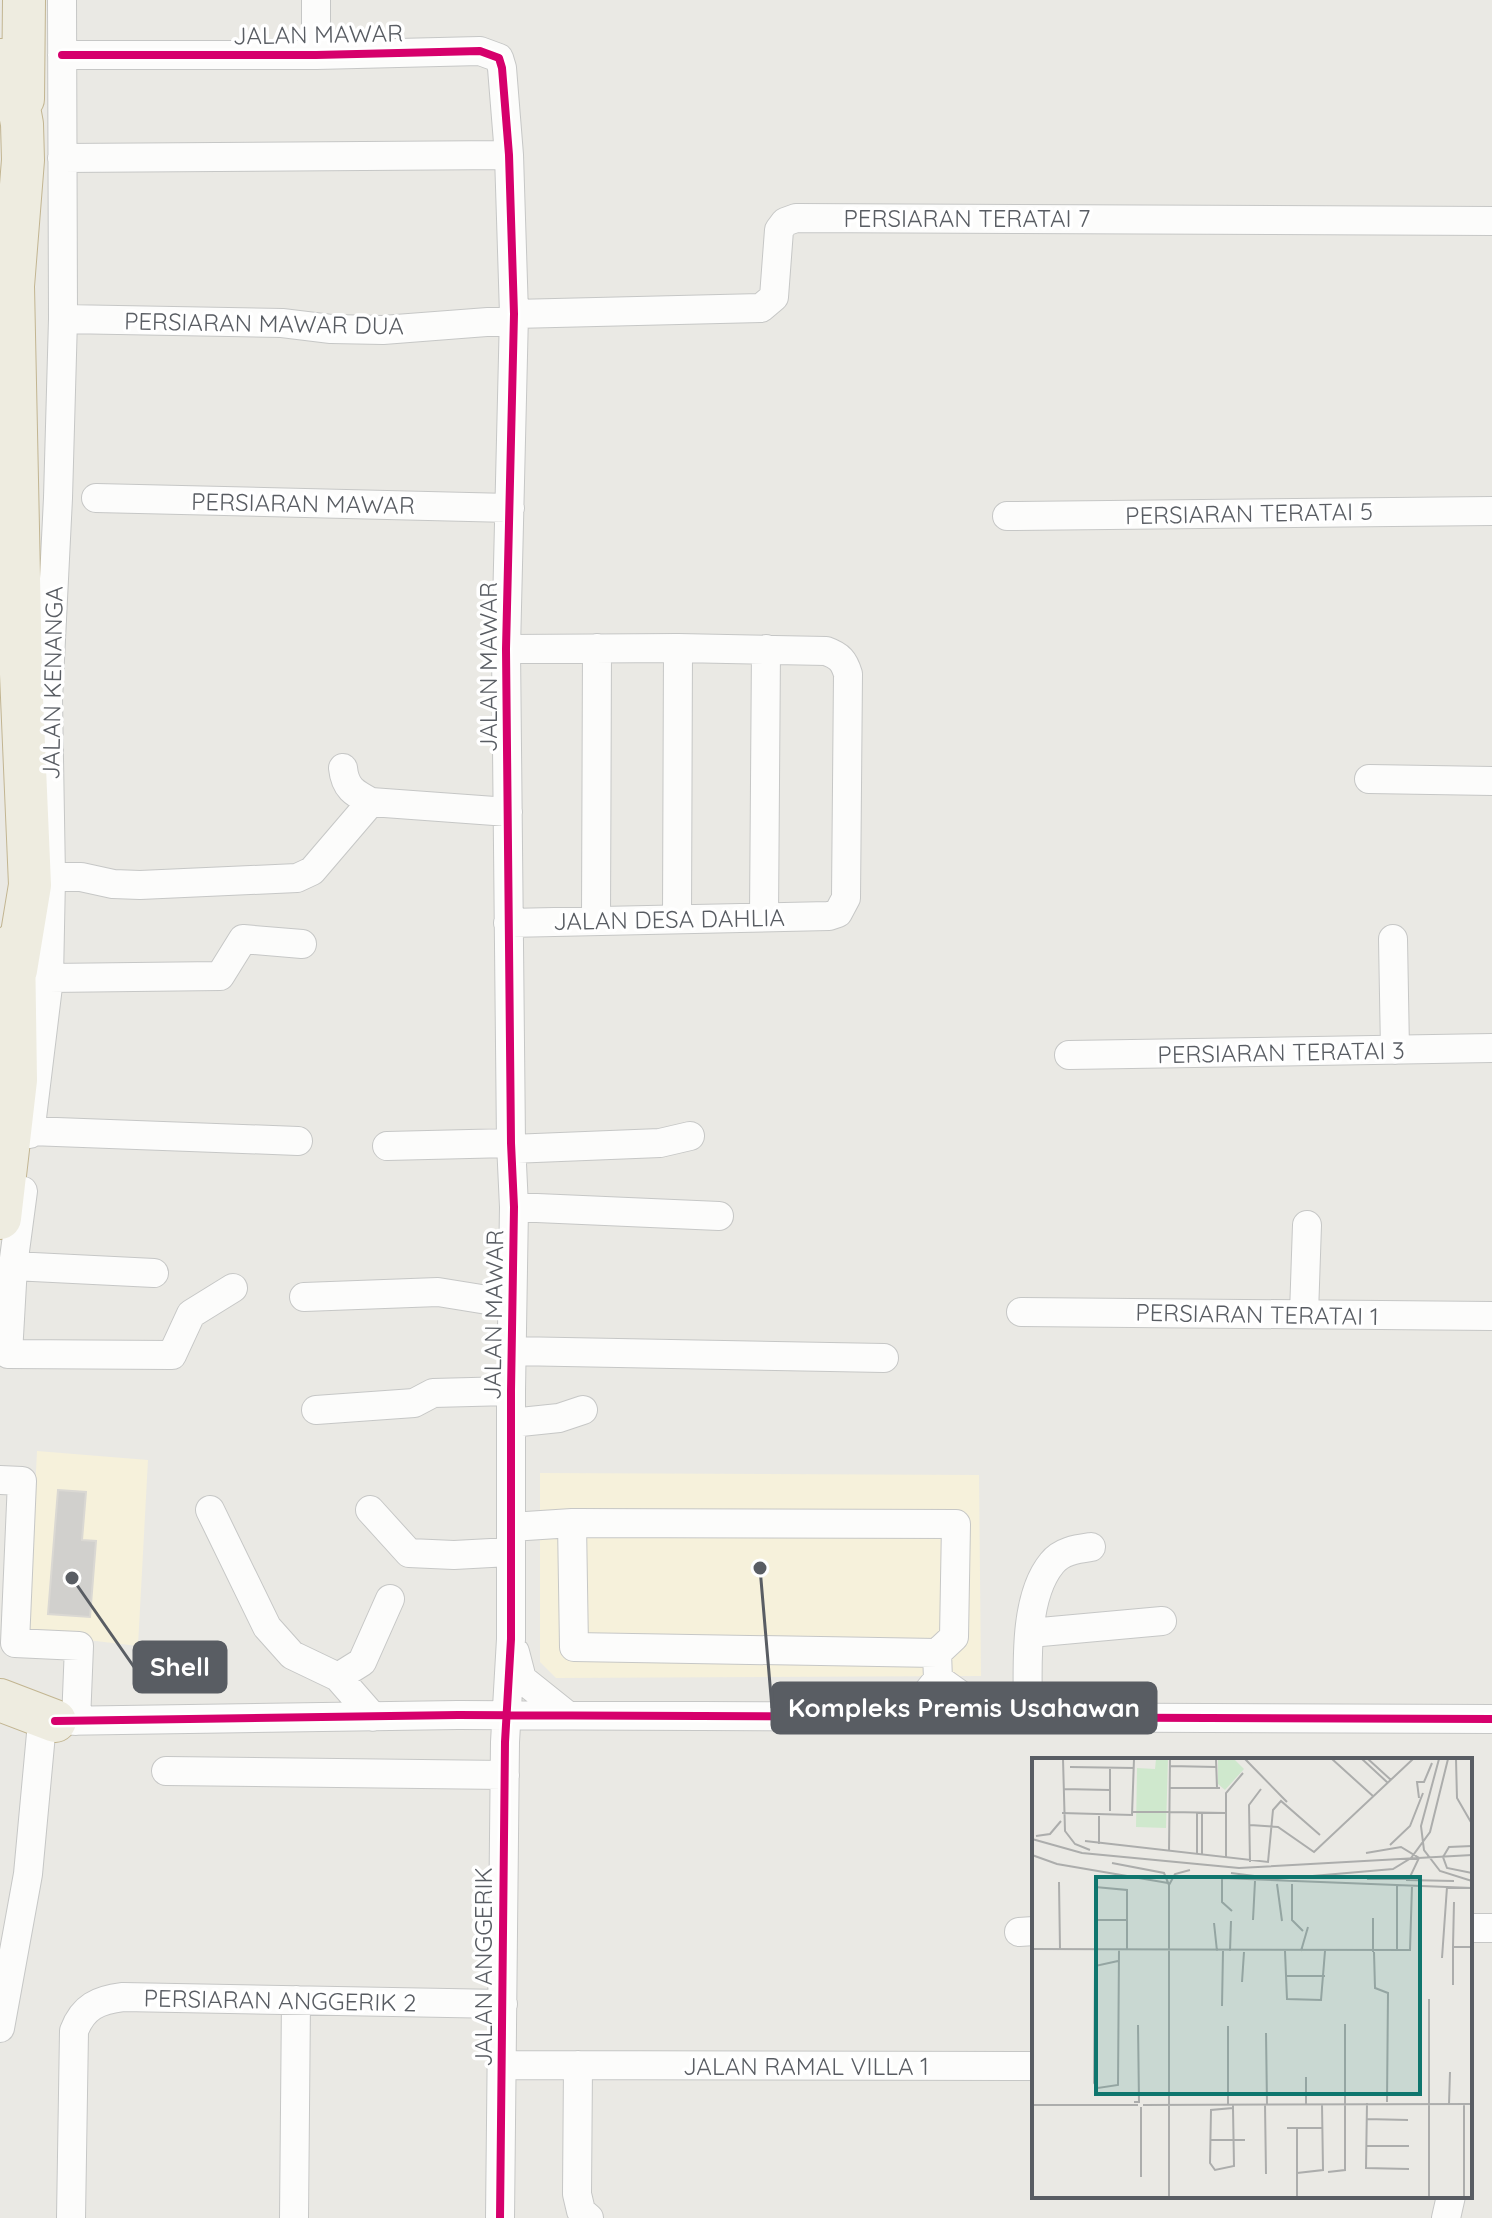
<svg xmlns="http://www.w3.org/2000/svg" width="1492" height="2218" viewBox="0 0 1492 2218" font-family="Quicksand,sans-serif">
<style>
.commercial{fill:#f6f1db}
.building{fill:#d1d0cd;stroke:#dad8d3;stroke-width:2}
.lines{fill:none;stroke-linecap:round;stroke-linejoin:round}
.minor-casing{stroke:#c6c7c6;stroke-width:30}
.highway-casing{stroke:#c2b591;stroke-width:44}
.minor{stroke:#fcfcfb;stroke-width:28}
.highway{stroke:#eeece0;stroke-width:42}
.cycleway-casing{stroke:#fff;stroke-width:13}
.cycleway{stroke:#d6006c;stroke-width:8}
.labels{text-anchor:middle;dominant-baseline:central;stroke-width:7;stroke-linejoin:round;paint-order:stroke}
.street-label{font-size:24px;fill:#595d63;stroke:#fff}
.inset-road{fill:none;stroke:#acadac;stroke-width:2}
.view{fill:#0f766e;fill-opacity:0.15;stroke:#0f766e;stroke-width:4}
.inset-edge{fill:none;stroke:#595d63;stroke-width:4}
.leader{fill:none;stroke:#595d63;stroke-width:3}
.callout-dot{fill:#595d63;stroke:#fff;stroke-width:3}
.callout{fill:#595d63;stroke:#595d63;stroke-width:3}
.callout-label{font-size:26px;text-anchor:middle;font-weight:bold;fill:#fff}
</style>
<rect width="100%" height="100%" fill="#eae9e4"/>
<path class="commercial" d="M 37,1451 L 148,1460 L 138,1646 L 28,1633 Z
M 540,1473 L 979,1475 L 981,1676 L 556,1678 L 540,1662 Z"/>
<path class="building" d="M 58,1490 L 86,1492 L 82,1540 L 96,1541 L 90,1617 L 48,1614 Z"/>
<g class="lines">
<defs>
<path id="minor" d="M 62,55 L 316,55 L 480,51 L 499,58 L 502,68 L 509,155 L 514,314 L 506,649 L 511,1143 L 514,1207 L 511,1391 L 511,1639 L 505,1742 L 500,2218
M 316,55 L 316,0
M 62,158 L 509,155
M 514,314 L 761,308 L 774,297 L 779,230 L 785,222 L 796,218 L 1492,221
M 63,319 L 282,323 L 331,329 L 383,330 L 514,320
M 96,498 L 510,508
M 1007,516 L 1492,511
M 506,649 L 678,648 L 826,651 C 840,656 844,661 848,674 L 846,898 L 838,913 L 829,916 L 508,923
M 343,768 C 345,788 354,793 371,802 L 508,812
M 1369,779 L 1492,781
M 51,877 L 81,877 L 113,884 L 140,885 L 297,878 L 312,871 L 371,802
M 764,916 L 766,649
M 677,918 L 678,648
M 596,921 L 597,648
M 1393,939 L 1395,1050
M 49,978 L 220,976 L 243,939 L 302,944
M 1069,1055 L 1492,1048
M 30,1131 L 298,1141
M 30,1134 L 49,978 L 51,877 L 48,700 L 58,498 L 63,319 L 62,0
M 387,1146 L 511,1143
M 511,1149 L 660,1143 L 690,1136
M 514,1207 L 719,1216
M 13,1266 L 154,1273
M 304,1297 L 438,1292 L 512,1304
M 1021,1312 L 1492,1316
M 1304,1314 L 1307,1225
M 512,1351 L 884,1358
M 8,1354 L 13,1266 L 23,1191
M 8,1354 L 172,1355 L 191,1314 L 233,1288
M 316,1410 L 414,1403 L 433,1393 L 511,1391
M 511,1423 L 559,1418 L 583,1410
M 0,1480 L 22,1481 L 15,1643 L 79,1646 L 76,1721
M 210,1510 L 267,1627 L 292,1655 L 338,1677 L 373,1717
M 370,1510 L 409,1553 L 454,1555 L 510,1552
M 511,1527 L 572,1523 L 956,1524 L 954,1637 L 937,1653 L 574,1647 L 572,1523
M 1030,1633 L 1162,1621
M 515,1652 L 522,1679 L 567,1715
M 338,1677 L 362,1662 L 390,1599
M 938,1679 L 959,1694 L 975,1717
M 893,1717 L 926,1694 L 938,1679 L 937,1653
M 1028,1717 C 1028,1673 1022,1599 1052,1563 C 1061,1551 1077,1549 1091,1547
M 55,1721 L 458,1715 L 1492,1719
M 166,1771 L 505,1775
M 1470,1928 L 1492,1928
M 1019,1932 L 1034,1931
M 0,2028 L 28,1874 L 42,1723
M 503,2065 L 1034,2066
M 578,2065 L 577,2194 L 581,2211 L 589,2218
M 71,2218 L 74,2031 C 83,2007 98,2000 123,1997 L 503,2004
M 294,2218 L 296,2000
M 1446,2218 L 1451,2196"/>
<path id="highway" d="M 0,60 L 13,76 L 22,124 L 23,160 L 13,286 L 21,674 L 30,885 L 16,970
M 23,99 L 24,0
M 0,1218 L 16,1080 L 14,944
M 0,1700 L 55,1721"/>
</defs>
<use href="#minor" class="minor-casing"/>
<use href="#highway" class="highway-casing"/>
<use href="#minor" class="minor"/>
<use href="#highway" class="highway"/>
<defs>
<path id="cycleway" d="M 62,55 L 316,55 L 480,51 L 499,58 L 502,68 L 509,155 L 514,314 L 506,649 L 511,1143 L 514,1207 L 511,1391 L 511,1639 L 505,1742 L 500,2218
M 55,1721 L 458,1715 L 1492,1719"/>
</defs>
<use href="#cycleway" class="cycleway-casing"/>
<use href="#cycleway" class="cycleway"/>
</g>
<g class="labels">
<g class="street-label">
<text transform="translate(318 34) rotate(-1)">JALAN MAWAR</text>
<text x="967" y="218">PERSIARAN TERATAI 7</text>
<text transform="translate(264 323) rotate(1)">PERSIARAN MAWAR DUA</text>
<text transform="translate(303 503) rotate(1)">PERSIARAN MAWAR</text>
<text transform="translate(1249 513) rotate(-1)">PERSIARAN TERATAI 5</text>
<text transform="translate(488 667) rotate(-90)">JALAN MAWAR</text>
<text transform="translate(52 683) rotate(-89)">JALAN KENANGA</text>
<text transform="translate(669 919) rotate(-1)">JALAN DESA DAHLIA</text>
<text transform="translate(1281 1052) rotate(-1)">PERSIARAN TERATAI 3</text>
<text transform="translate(1257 1314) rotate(1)">PERSIARAN TERATAI 1</text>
<text transform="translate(493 1315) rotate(-89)">JALAN MAWAR</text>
<text transform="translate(483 1967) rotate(-90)">JALAN ANGGERIK</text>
<text transform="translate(280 2000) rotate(1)">PERSIARAN ANGGERIK 2</text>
<text x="806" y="2066">JALAN RAMAL VILLA 1</text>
</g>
</g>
<g transform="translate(1032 1758)">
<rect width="440" height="440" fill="#eae9e4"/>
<path d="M 124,1 L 136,1 L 134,70 L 104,69 L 105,10 L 123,11 ZM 186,1 L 202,1 L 212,11 L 193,32 L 186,26 Z" fill="#cfe8cd"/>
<path class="inset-road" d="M 31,1 L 33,73 L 43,86 L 58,92M 184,1 L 185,30M 213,1 L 255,44M 300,1 L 342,39M 330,1 L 356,25M 336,1 L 359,22M 407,1 L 389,68 L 392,92 L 408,113 L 440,123M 424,1 L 425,40 L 440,66M 138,8 L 184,9M 38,9 L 102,10M 138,30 L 188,30M 31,31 L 78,32M 387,40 L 385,24 L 392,24 L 400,5M 78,53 L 78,10M 101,54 L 138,54M 138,54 L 194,55M 30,55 L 100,57 L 102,1M 67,56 L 67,86M 218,67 L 246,69 L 282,94 L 381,1M 4,78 L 18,76 L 29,63M 0,81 L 50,95 L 207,110 L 440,97M 53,83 L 236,104 L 241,52 L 249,43 L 288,77M 358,87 L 378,68 L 391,35M 440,88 L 417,89 L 411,99 L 415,110 L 440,115M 137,94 L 138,1M 334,95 L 369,89 L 387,100 L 377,121 L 335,121M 0,97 L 25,106 L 136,125M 165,97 L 165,55M 170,98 L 170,55M 194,100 L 194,35 L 211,15M 218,104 L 217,47 L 229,31M 80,105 L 132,115 L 137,127M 199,115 L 246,121 L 361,111 L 379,100 L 398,74 L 416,1M 190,120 L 440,130M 190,120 L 190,144 L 200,153M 374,122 L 422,123M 27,124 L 28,191M 245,126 L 250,163M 260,126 L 260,162 L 271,173M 137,127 L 143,116 L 158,112M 365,128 L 365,193M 63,129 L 95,132 L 95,192M 422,144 L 421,189 L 440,189M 341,160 L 341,194M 63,162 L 96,162M 221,162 L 223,123M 182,165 L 185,193M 0,191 L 378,192 L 380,128M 198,193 L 199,163M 253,193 L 255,241 L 289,242 L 293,193M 269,193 L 276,169M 342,194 L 343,230 L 356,235 L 355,344M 410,200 L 415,129M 86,203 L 63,208 L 62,325 L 66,330 L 86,327 L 87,192M 254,218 L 293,218M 210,224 L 212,194M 421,227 L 421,189M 190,248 L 191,193M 234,275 L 235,346M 102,344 L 107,344 L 106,267M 335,345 L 334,410 L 377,411M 196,346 L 196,268M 201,346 L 201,350 L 202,408 L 183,412 L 178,405 L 179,352 L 201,350M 233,346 L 234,416M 274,346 L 274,319M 417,346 L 418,314M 432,346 L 432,439M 0,347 L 106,347M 111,347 L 440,346M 109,349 L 109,419M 334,361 L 376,362M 255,370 L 290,370M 178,382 L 213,382M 334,388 L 377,388M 296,414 L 313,412 L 313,266M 265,415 L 291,412 L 290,346M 137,439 L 137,127M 265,439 L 265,370M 397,439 L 397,241"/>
<path class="view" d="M 64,119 L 388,119 L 388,336 L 64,336 Z"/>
<rect width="440" height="440" class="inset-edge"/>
</g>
<path class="leader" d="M72 1578L134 1667M760 1568L772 1708"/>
<g class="callout-dot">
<circle cx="72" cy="1578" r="8"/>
<circle cx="760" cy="1568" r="8"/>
</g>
<g class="callout">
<rect x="134" y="1642" width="92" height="50" rx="8"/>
<rect x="772" y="1683" width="384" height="50" rx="8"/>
</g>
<g class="callout-label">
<text x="180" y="1676">Shell</text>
<text x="964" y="1717">Kompleks Premis Usahawan</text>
</g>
</svg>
